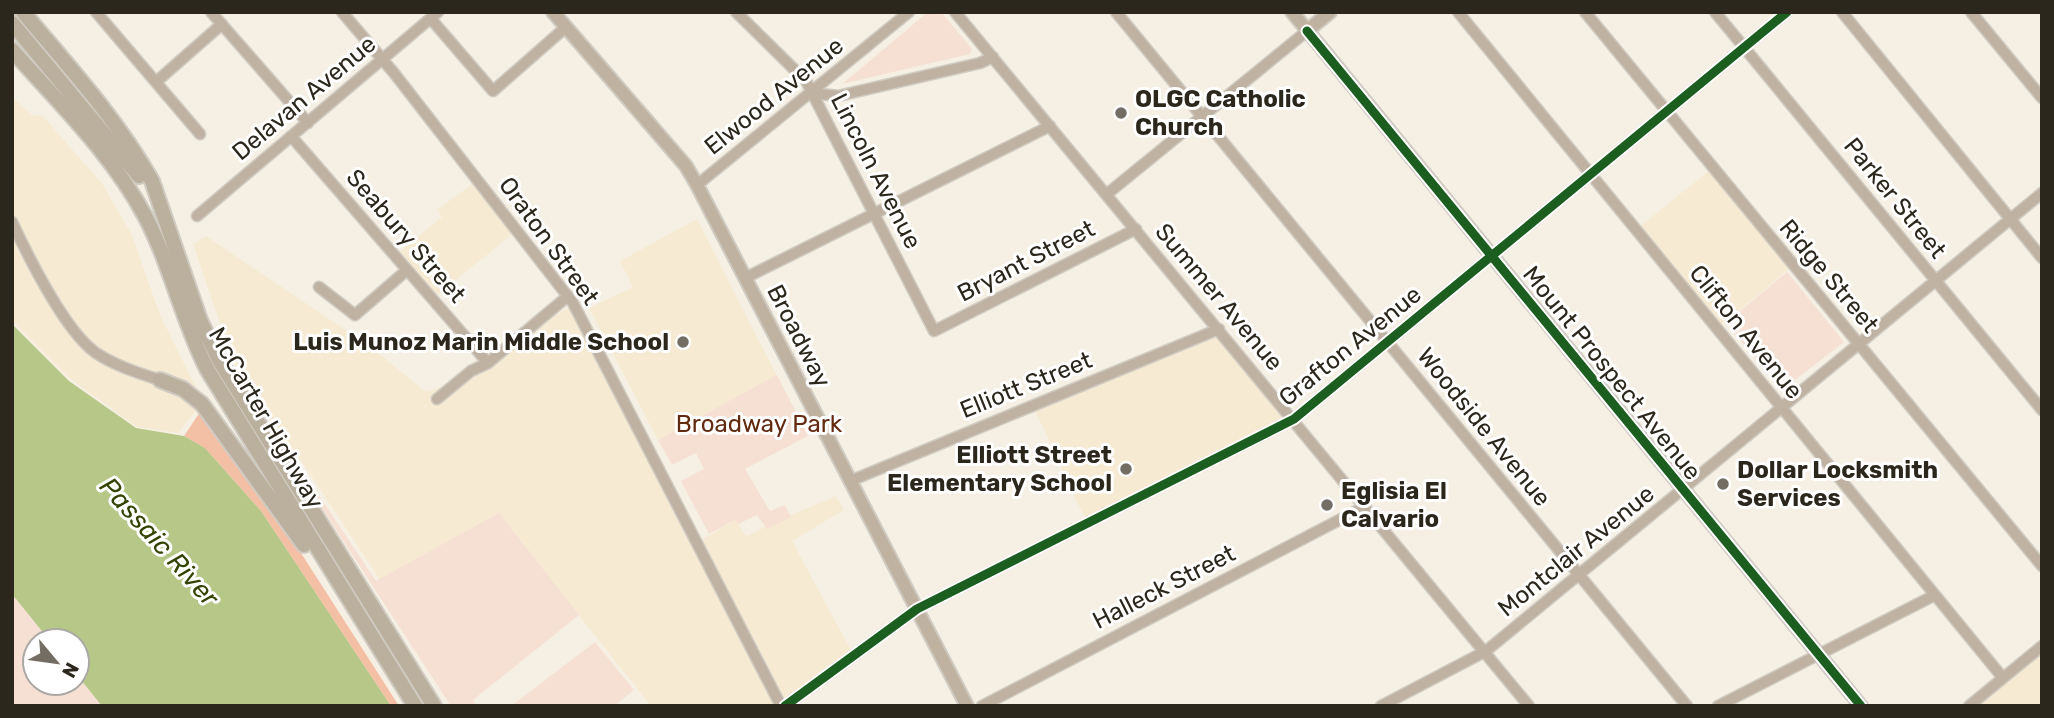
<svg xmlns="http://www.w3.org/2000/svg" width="2054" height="718" viewBox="0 0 2054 718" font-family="Rubik,sans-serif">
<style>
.built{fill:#f6ead2}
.green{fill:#f5e0d3}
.forest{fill:#f4c0a5}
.water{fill:#b6c787}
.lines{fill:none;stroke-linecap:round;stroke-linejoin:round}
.minor-casing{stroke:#d0cbc2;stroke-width:13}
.major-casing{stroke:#d0cbc2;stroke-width:16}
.highway-casing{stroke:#d0cbc2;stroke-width:18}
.minor{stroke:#c0b2a3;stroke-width:10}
.major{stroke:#c0b2a1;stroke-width:12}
.highway{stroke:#bbaf9d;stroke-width:14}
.cycleway-casing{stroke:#fff;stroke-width:13}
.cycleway{stroke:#1b5e20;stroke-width:9}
.poi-dot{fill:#736d63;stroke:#fff;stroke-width:2.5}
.labels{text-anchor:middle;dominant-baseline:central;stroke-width:6;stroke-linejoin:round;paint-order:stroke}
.street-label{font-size:24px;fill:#2c271d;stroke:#fff}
.poi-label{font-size:24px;font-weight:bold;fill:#2c271d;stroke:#fff;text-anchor:start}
.park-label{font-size:24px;fill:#622a0f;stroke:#fff}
.water-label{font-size:26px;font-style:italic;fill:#340;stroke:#fff}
</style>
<rect width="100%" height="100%" fill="#f6f0e4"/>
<path class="built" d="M 12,97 L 32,115 L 43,116 L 103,185 L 132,235 L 160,315 L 203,402 L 178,433 L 137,427 L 69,378 L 12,321 Z
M 1710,170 L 1791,267 L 1720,327 L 1638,228 Z
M 476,181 L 516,231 L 434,298 L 397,254 L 442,217 L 437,210 Z
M 697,219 L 777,376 L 658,440 L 589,308 L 633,287 L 620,261 Z
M 206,236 L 368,345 L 426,392 L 462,380 L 479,355 L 572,306 L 697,542 L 736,520 L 746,537 L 767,525 L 836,496 L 844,510 L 792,541 L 853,654 L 785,706 L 651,706 L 498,514 L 380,580 L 304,465 L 265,414 L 232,359 L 193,244 Z
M 1220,331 L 1292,418 L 1086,521 L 1034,408 Z
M 2042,645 L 2042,706 L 1969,706 Z"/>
<path class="green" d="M 928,12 L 941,12 L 972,49 L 970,54 L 842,84 Z
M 1787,272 L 1844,342 L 1782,390 L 1726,323 Z
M 777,375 L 808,436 L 745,469 L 770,511 L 785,505 L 791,517 L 767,529 L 757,515 L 738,524 L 735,520 L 709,534 L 681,481 L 704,469 L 696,453 L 672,465 L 658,440 Z
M 283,441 L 376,581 L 499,513 L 579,615 L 473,700 L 476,706 L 451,706 L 280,444 Z
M 12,594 L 50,641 L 35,641 L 35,683 L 77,683 L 77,675 L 102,706 L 15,706 L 12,703 Z
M 595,642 L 634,690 L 614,706 L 511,706 Z"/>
<path class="forest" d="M 200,412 L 294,542 L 399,706 L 391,706 L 261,511 L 205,448 L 184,436 Z"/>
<path class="water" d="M 12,324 L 69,381 L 136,428 L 184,436 L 205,448 L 261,511 L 391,706 L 102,706 L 77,675 L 77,641 L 50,641 L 12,594 Z"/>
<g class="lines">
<defs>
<path id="minor" d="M 96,12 L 200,134
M 211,12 L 308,123
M 342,12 L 394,73 L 573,303 L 781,706
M 736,12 L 806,81 L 934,331 L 1136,229
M 955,12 L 1529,706
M 1116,12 L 1687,706
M 1458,12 L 2003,678
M 1585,12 L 2042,566
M 1715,12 L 2042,410
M 1842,12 L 2042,258
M 1971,12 L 2042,98
M 431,19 L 493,91 L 566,27
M 156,82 L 222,24
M 812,93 L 838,96 L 980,63 L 993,57
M 291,136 L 488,363
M 697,185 L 909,12
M 1107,194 L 1307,31
M 197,216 L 438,12
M 12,222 C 29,258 65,331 96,353 C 116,366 138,373 160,380
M 745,278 L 1050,126
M 319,287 L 355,315 L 407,270
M 437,399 L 471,371 L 488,363 L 568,296
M 850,481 L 1219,329
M 785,706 L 917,609 L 1294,419 L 1787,12
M 982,706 L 1366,506
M 1381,706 L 1486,651 L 2042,193
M 1718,706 L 1935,595
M 1969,706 L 2042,646"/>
<path id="major" d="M 553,12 L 686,166 L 697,185 L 967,706
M 1292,12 L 1861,706
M 1307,31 L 1330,12"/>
<path id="highway" d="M 23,12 C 69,67 117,119 152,181 L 200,320 L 219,360 L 434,706
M 12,23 L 139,176
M 12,50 C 59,103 112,154 145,216 C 171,265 182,320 207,369 L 415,706
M 160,380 L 183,389 L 202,404 L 304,545"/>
</defs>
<use href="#minor" class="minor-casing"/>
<use href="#major" class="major-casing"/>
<use href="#highway" class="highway-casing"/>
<use href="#minor" class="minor"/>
<use href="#major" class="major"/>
<use href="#highway" class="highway"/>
<defs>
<path id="cycleway" d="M 1307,31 L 1861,706
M 785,706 L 917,609 L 1294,419 L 1787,12"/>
</defs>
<use href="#cycleway" class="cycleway-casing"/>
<use href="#cycleway" class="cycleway"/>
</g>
<g class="poi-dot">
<circle cx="1121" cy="113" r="7"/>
<circle cx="683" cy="342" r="7"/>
<circle cx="1126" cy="469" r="7"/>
<circle cx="1723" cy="484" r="7"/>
<circle cx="1327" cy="505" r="7"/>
</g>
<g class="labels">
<g class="street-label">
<text transform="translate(774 96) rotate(-39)">Elwood Avenue</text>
<text transform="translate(304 98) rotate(-40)">Delavan Avenue</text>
<text transform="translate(876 171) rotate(63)">Lincoln Avenue</text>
<text transform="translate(1895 198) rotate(51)">Parker Street</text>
<text transform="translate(406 236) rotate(49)">Seabury Street</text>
<text transform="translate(549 241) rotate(54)">Oraton Street</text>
<text transform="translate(1026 261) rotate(-27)">Bryant Street</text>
<text transform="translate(1829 276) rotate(50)">Ridge Street</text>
<text transform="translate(1219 297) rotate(50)">Summer Avenue</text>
<text transform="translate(1746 332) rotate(51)">Clifton Avenue</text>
<text transform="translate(799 336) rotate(63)">Broadway</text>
<text transform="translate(1350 346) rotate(-39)">Grafton Avenue</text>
<text transform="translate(1612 373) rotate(51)">Mount Prospect Avenue</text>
<text transform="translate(1026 385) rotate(-22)">Elliott Street</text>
<text transform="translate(266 418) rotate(60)">McCarter Highway</text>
<text transform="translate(1484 427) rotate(51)">Woodside Avenue</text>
<text transform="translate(1576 551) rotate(-39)">Montclair Avenue</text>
<text transform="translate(1164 587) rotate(-27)">Halleck Street</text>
</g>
<g class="poi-label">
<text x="1135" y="99">OLGC Catholic<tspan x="1135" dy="28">Church</tspan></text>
<text x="669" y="342" text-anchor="end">Luis Munoz Marin Middle School</text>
<text x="1112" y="455" text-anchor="end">Elliott Street<tspan x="1112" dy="28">Elementary School</tspan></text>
<text x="1737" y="470">Dollar Locksmith<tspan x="1737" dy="28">Services</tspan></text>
<text x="1341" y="491">Eglisia El<tspan x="1341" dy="28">Calvario</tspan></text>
</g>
<g class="park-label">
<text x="759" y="424">Broadway Park</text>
</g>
<g class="water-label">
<text transform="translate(159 542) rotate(48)">Passaic River</text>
</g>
</g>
<rect width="2054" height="718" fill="none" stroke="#2c271d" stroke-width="28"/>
<g transform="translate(56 662) rotate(119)"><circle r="33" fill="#ffffff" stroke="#aba9a5" stroke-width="2"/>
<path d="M0-5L12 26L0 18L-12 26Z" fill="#736d63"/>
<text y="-10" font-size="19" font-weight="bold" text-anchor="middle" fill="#2c271d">N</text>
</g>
</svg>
